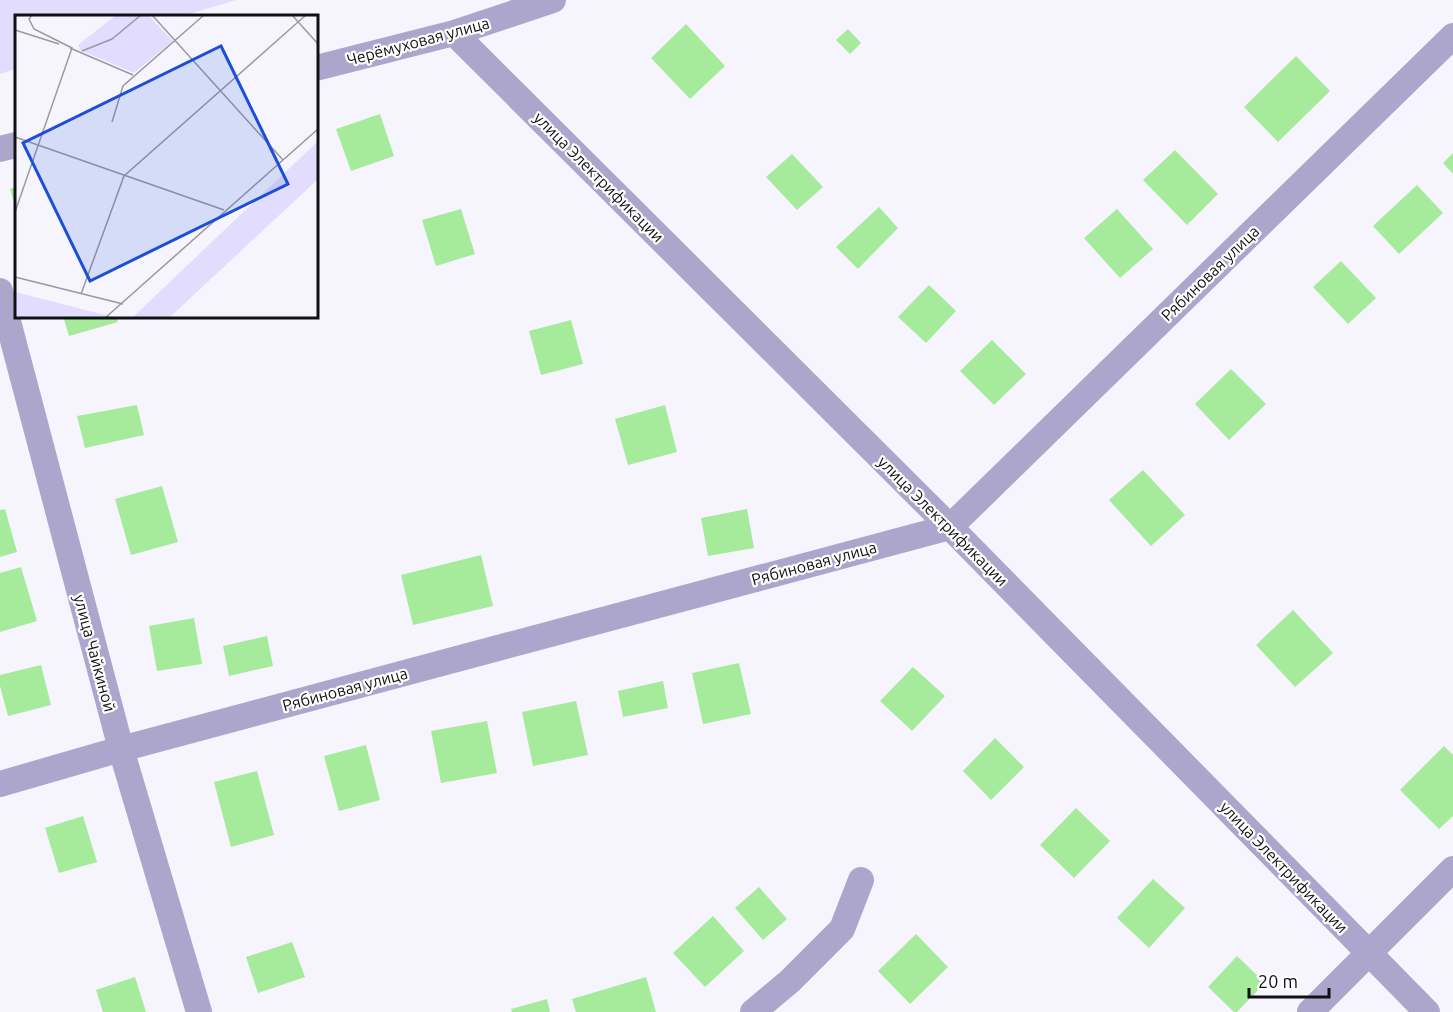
<svg xmlns="http://www.w3.org/2000/svg" width="1453" height="1012" viewBox="0 0 1453 1012" font-family="Ubuntu,sans-serif">
<style>
.green{fill:#e2dcfe}
.building{fill:#a6ea9b}
.lines{fill:none;stroke-linecap:round;stroke-linejoin:round}
.minor{stroke:#aca5cc;stroke-width:26}
.labels{text-anchor:middle;dominant-baseline:central;stroke-width:4.5;stroke-linejoin:round;paint-order:stroke}
.street-label{font-size:16px;fill:#111013;stroke:#fff}
.inset-road{fill:none;stroke:#9a99a0;stroke-width:1.5}
.view{fill:#1d4ed8;fill-opacity:0.15;stroke:#1d4ed8;stroke-width:3}
.inset-edge{fill:none;stroke:#111013;stroke-width:3}
</style>
<rect width="100%" height="100%" fill="#f6f5fe"/>
<path class="green" d="M 0,0 L 236,0 L 183,16 L 16,16 L 16,69 L 0,74 Z"/>
<path class="building" d="M 686,24 L 725,66 L 690,99 L 651,58 Z
M 848,29 L 861,43 L 850,54 L 836,40 Z
M 1296,56 L 1330,91 L 1278,142 L 1244,107 Z
M 380,114 L 394,156 L 351,171 L 336,129 Z
M 1175,150 L 1218,194 L 1187,225 L 1143,180 Z
M 1453,153 L 1453,174 L 1443,163 Z
M 792,154 L 823,187 L 797,210 L 766,177 Z
M 1417,185 L 1443,213 L 1399,254 L 1373,226 Z
M 16,187 L 16,210 L 10,189 Z
M 879,207 L 898,228 L 858,269 L 836,247 Z
M 461,209 L 475,254 L 436,266 L 422,220 Z
M 1117,209 L 1153,249 L 1120,278 L 1084,238 Z
M 1341,261 L 1376,298 L 1348,324 L 1313,287 Z
M 929,285 L 956,311 L 926,343 L 898,317 Z
M 63,316 L 116,316 L 118,322 L 69,336 Z
M 571,320 L 583,364 L 541,375 L 529,331 Z
M 992,340 L 1026,374 L 994,405 L 960,371 Z
M 1231,369 L 1266,404 L 1229,440 L 1195,404 Z
M 137,405 L 144,435 L 85,448 L 77,416 Z
M 665,405 L 677,452 L 628,465 L 615,419 Z
M 1143,470 L 1185,515 L 1151,546 L 1109,500 Z
M 162,486 L 178,542 L 131,555 L 115,499 Z
M 5,509 L 17,552 L 0,557 L 0,510 Z
M 747,509 L 754,548 L 708,556 L 701,518 Z
M 481,555 L 493,606 L 413,625 L 401,575 Z
M 21,567 L 37,621 L 0,632 L 0,573 Z
M 1293,610 L 1333,653 L 1295,687 L 1256,645 Z
M 194,618 L 202,664 L 157,671 L 149,626 Z
M 267,636 L 273,666 L 229,676 L 223,646 Z
M 739,663 L 751,714 L 703,724 L 692,673 Z
M 41,665 L 51,705 L 8,716 L 0,686 L 0,675 Z
M 913,667 L 945,696 L 912,731 L 880,701 Z
M 663,681 L 668,708 L 623,717 L 618,691 Z
M 576,701 L 588,755 L 533,766 L 522,712 Z
M 487,721 L 497,773 L 441,783 L 431,731 Z
M 995,738 L 1024,767 L 991,800 L 963,771 Z
M 366,745 L 380,800 L 339,811 L 324,756 Z
M 1444,746 L 1453,755 L 1453,816 L 1439,829 L 1400,790 Z
M 257,771 L 274,835 L 231,847 L 214,782 Z
M 1076,808 L 1110,841 L 1074,878 L 1040,845 Z
M 83,816 L 97,862 L 59,873 L 45,828 Z
M 1153,879 L 1185,908 L 1149,948 L 1117,918 Z
M 759,887 L 787,919 L 763,940 L 735,908 Z
M 713,916 L 744,951 L 705,987 L 673,953 Z
M 916,934 L 948,967 L 910,1004 L 878,971 Z
M 292,942 L 305,977 L 258,993 L 246,957 Z
M 1237,956 L 1265,983 L 1237,1012 L 1234,1012 L 1208,987 Z
M 135,977 L 146,1012 L 103,1012 L 96,990 Z
M 646,977 L 656,1012 L 576,1012 L 572,999 Z
M 547,999 L 550,1012 L 512,1012 L 511,1009 Z"/>
<g class="lines">
<path class="minor" d="M 454,33 L 950,527 L 1427,1012
M 316,68 L 454,33 L 553,0
M 0,149 L 16,145
M 0,291 L 121,749 L 199,1012
M 0,784 L 121,749 L 950,527 L 1453,36
M 753,1012 L 790,981 L 842,929 L 861,880
M 1310,1012 L 1453,869"/>
</g>
<g class="labels">
<g class="street-label">
<text transform="translate(418 41) rotate(-15)">Черёмуховая улица</text>
<text transform="translate(599 177) rotate(45)">улица Электрификации</text>
<text transform="translate(1210 273) rotate(-44)">Рябиновая улица</text>
<text transform="translate(943 521) rotate(45)">улица Электрификации</text>
<text transform="translate(814 563) rotate(-15)">Рябиновая улица</text>
<text transform="translate(95 653) rotate(75)">улица Чайкиной</text>
<text transform="translate(345 689) rotate(-15)">Рябиновая улица</text>
<text transform="translate(1284 867) rotate(46)">улица Электрификации</text>
</g>
</g>
<g transform="translate(15 15)">
<rect width="303" height="303" fill="#f6f5fe"/>
<path d="M 101,0 L 133,0 L 158,26 L 119,58 L 65,35 L 63,30 ZM 303,126 L 303,164 L 154,303 L 117,303 ZM 0,277 L 102,303 L 0,303 Z" fill="#e2dcfe"/>
<path class="inset-road" d="M 137,0 L 268,145M 277,0 L 303,29M 0,15 L 44,29M 55,33 L 118,60M 67,36 L 97,24 L 126,0M 97,107 L 108,71 L 189,0M 0,122 L 209,195M 0,197 L 57,33 L 19,14 L 14,4 L 17,0M 0,262 L 108,289M 66,279 L 109,161 L 291,0M 90,303 L 303,114"/>
<path class="view" d="M 206,31 L 273,169 L 75,266 L 8,128 Z"/>
<rect width="303" height="303" class="inset-edge"/>
</g>
<path d="M1249 988v9h80v-9" fill="none" stroke="#111013" stroke-width="3"/>
<text x="1258" y="988" font-size="18" fill="#111013" stroke="#ffffff" stroke-width="4.5" paint-order="stroke">20 m</text>
</svg>
